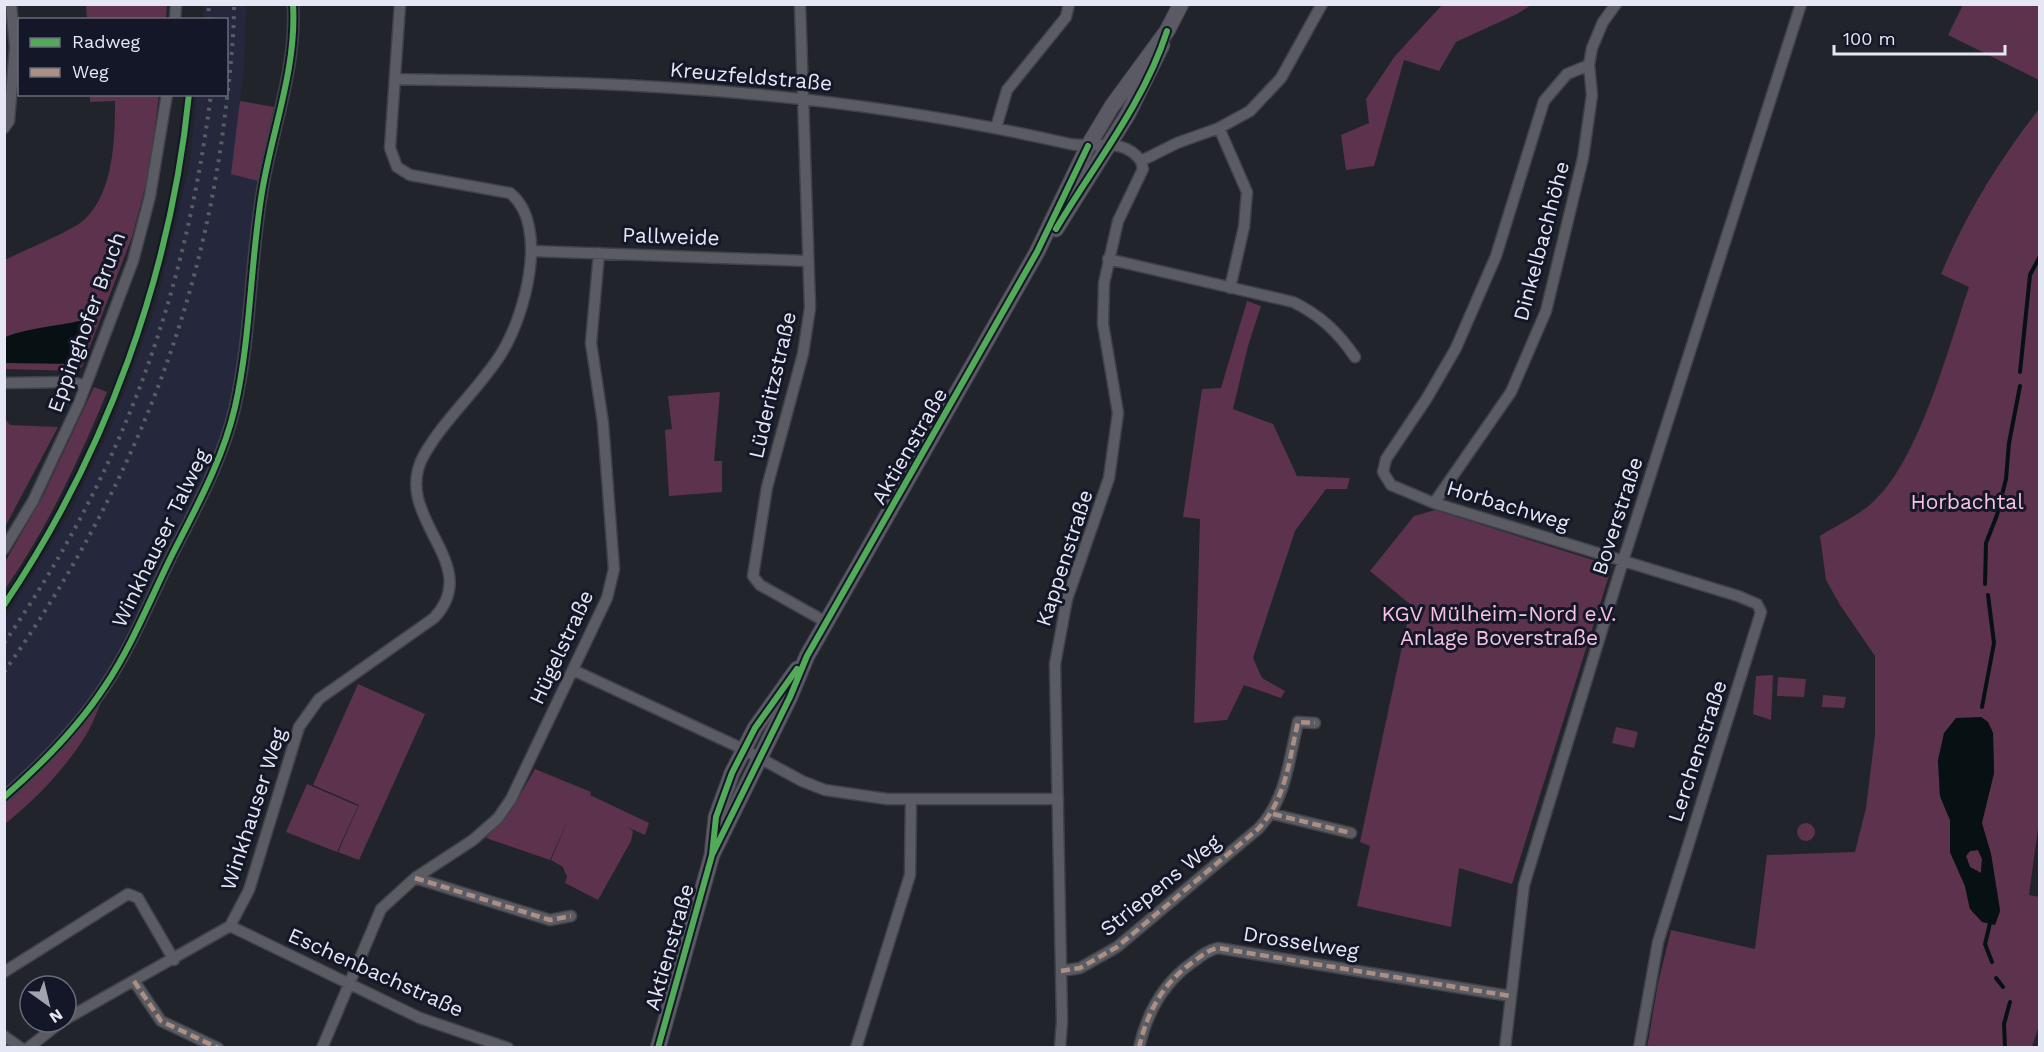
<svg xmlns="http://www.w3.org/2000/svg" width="2044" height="1052" viewBox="0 0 2044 1052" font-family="'Work Sans',sans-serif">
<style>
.built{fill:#25283c}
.green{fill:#5c324d;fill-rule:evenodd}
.water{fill:#071113;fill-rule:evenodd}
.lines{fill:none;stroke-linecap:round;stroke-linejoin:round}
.stream{stroke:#071113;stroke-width:4}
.street-casing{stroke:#3f4249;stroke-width:13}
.primary-casing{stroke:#3f4249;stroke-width:17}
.street{stroke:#5b5c63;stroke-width:10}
.primary{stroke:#5b5a64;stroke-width:15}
.tram{stroke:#5a5c63;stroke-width:1.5}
.rail{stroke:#5a5c63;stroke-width:4;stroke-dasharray:3 6;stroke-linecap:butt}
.quiet{stroke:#ac8f84;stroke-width:4.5;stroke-dasharray:9 4.5;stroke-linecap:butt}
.cycleway-casing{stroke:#141727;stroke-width:10}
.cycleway{stroke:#51ab58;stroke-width:6}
.labels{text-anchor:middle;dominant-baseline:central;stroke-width:6;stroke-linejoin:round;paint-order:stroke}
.street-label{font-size:21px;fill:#e5e8f4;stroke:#141727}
.park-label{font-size:21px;fill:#f8c2e1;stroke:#141727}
</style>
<rect width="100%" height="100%" fill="#22242c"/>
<path class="built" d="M 204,5 L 246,5 L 244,68 L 232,174 L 258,181 L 252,211 L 243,338 L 225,423 L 206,479 L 99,687 L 50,750 L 5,790 L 5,619 L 70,513 L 110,429 L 134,367 L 155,307 L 174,232 L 190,161 L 197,95 L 226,94 L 226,20 L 203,19 Z"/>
<path class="green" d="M 1443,4 L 1531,5 L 1517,14 L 1456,42 L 1439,71 L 1404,60 L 1374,166 L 1346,170 L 1341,135 L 1369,123 L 1366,99 L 1395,56 Z
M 86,5 L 167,5 L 166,19 L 87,19 Z
M 1963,5 L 2039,5 L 2039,80 L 1948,35 Z
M 90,95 L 159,95 L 149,173 L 132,237 L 82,367 L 75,371 L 5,369 L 5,260 C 22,251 72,231 84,220 C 114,192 115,139 115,101 L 90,102 Z
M 240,101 L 274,107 L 258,181 L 231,174 Z
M 2039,109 L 2040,813 L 2029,895 L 2039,897 L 2040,1022 L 2032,1047 L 1647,1048 L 1658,983 L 1671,930 L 1755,949 L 1767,855 L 1855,852 L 1866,808 L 1875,735 L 1875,656 L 1840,605 L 1826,580 L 1820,536 C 1837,525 1860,515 1874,501 C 1920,458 1948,348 1969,287 L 1941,274 C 1966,214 1999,160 2039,109 ZM 1981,717 L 1988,722 L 1993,733 L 1994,773 L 1981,823 L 1991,854 L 2000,910 L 1995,925 L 1970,909 L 1965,886 L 1950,852 L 1950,820 L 1940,796 L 1938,760 Z
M 1247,301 L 1261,306 L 1248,346 L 1233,409 L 1273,424 L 1297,476 L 1350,478 L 1347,489 L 1326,489 L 1295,531 L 1253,658 L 1262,678 L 1285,691 L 1281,698 L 1244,685 L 1227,720 L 1194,723 L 1200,519 L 1183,517 L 1202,389 L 1221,388 Z
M 94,387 L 107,392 C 79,460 47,529 5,589 L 5,562 L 43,496 Z
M 720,392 L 714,461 L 722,461 L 722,492 L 669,496 L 665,430 L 672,429 L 668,396 Z
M 5,419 L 10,425 L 58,427 L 5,527 Z
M 1435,510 L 1612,566 L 1512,884 L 1459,868 L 1451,927 L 1357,906 L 1370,846 L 1360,842 L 1411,605 L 1370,571 L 1414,516 Z
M 1773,675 L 1771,720 L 1753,714 L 1756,676 Z
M 1778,677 L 1806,679 L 1804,697 L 1777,696 Z
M 358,684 L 425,714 L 359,860 L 338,852 L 359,805 L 313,785 Z
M 105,693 C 99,706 94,722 86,735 C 66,768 35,800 5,824 L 5,803 L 57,754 Z
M 1823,695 L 1846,697 L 1844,708 L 1822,707 Z
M 1616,727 L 1638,732 L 1634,748 L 1612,743 Z
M 535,769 L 591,792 L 590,795 L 649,823 L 645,835 L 627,827 L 633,831 L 631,841 L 598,900 L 565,883 L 567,877 L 563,867 L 551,860 L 569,818 L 574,815 L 569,818 L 550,860 L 486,838 L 511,811 Z
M 307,784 L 358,806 L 337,852 L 286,832 Z
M1797 832a9 9 0 1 1 18 0a9 9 0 1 1-18 0Z
M 1978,850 L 1982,859 L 1981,873 L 1970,867 L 1966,856 L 1970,851 Z"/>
<path class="water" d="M 95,317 L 76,364 L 5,363 L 5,337 C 34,326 65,326 95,317 Z
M 1981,717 L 1988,722 L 1993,733 L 1994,773 L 1982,823 L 1991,854 L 2000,911 L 1995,925 L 1982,922 L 1970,909 L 1965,886 L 1950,852 L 1950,820 L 1940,796 L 1938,760 L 1944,733 L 1956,718 ZM 1978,850 L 1982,859 L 1981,873 L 1970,867 L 1966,856 L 1970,851 Z"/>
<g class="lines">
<path class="stream" d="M 2020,372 L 2030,275 L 2040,256
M 1985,584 L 1986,543 L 1997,515 L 2006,479 L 2009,443 L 2020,386
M 1982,707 L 1994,643 L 1988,595
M 1990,923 L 1985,944 L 1992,962
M 1996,978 L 2003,987
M 2005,1048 L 2004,1024 L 2010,1002"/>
<defs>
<path id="street" d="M 800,4 L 810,308 L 803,354 L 767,487 L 753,576 L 760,585 L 826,622
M 175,20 L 176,4
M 1589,65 L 1567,74 L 1544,101 L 1496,256 L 1456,348 L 1427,398 L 1386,459 L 1383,472 L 1391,485 L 1434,503 L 1738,596 L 1757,604 L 1761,612 L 1658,942 L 1639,1048
M 395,79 C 482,81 570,81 658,87 C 796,95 935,113 1070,144 C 1096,149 1123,136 1141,161
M 4,128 L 9,121 L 15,47 L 11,4
M 996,128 L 1007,90 L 1066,17 L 1069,4
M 1219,128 L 1247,192 L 1244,227 L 1230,288
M 1141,161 L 1177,143 L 1219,128 L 1250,111 L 1281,78 L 1322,4
M 532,251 L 808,261
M 1108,259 L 1293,302 C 1320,315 1338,332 1355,357
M 4,383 L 68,382 L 85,385
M 1434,503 L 1511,392 L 1546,311 L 1583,158 L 1592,95 L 1589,65 L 1592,48 L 1603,22 L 1616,4
M 4,549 L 33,501 L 79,403 L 133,261 L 150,196 L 167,94
M 573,670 L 743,749 L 802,781 L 825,790 L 887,799 L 1058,799
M 4,797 C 42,764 77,729 105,686 C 132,646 151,597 173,553 C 197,506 223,459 235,407 C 251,336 250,264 262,192 C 272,130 297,68 293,4
M 1273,814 L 1351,833
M 415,878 L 550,920 L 571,916
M 230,926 L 420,1018 L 508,1048
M 1061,971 L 1080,968 L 1117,947 L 1258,829 C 1286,800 1289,760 1298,722 L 1315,723
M 4,972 L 128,894 L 138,898 L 174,960
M 134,981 L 161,1021 L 218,1048
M 66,1019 L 230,926 L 249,890 L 299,727 L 319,699 L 434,618 C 486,563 389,517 424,455 C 445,418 479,389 501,354 C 525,316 550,225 510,193 L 410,175 L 397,167 L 390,148 L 400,4
M 4,1036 L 21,1048
M 28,1048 L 61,1022
M 322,1048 L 381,909 L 415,878 L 473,840 L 498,818 L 511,799 L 607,598 L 614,569 L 603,423 L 591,343 L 599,253
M 856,1048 L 910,875 L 911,799
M 1060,1048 L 1062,1021 L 1055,664 L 1067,599 L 1109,478 L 1118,413 L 1103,324 L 1104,283 L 1118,221 L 1143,169 L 1141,161
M 1139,1048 C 1147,1012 1163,983 1193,962 C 1201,956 1208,950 1218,948 L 1510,996
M 1505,1048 L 1524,885 L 1623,561 L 1801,4"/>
<path id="primary" d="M 1056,229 L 1128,114 L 1162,45
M 712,855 L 790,697 L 807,656 L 1037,252 L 1088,146 L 1112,106 L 1167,31 L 1181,4
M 658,1048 L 712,855 L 716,817 L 732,773 L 755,728 L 797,669"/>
</defs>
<use href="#street" class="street-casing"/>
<use href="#primary" class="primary-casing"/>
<use href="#street" class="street"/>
<use href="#primary" class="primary"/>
<path class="tram" d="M 1077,188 L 1126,113 L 1162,46
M 717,852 L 758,756 L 797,677
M 655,1048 L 723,806 L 734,774 L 755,728 L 823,621 L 948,408 L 1114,106 L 1178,4"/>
<path class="rail" d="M 208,20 L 209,4
M 4,643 C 122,473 185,298 211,94
M 4,672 C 120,508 196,331 223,131 C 228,89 234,47 234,4"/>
<path class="quiet" d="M 1273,814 L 1351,833
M 415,878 L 550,920 L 571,916
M 1061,971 L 1080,968 L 1117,947 L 1258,829 C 1286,800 1289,760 1298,722 L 1315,723
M 134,981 L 161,1021 L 218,1048
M 1139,1048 C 1147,1012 1163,983 1193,962 C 1201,956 1208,950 1218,948 L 1510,996"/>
<defs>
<path id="cycleway" d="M 1056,229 C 1094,165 1144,103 1167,31
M 4,605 C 106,454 171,275 189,94
M 4,797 C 42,764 77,729 105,686 C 132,646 151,597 173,553 C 197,506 223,459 235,407 C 251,336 250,264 262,192 C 272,130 297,68 293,4
M 712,855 L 790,697 L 807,656 L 1037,252 L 1088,146
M 658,1048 L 712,855 L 716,817 L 732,773 L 755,728 L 797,669"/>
</defs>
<use href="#cycleway" class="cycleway-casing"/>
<use href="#cycleway" class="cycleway"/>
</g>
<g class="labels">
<g class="street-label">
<text transform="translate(751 76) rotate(5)">Kreuzfeldstraße</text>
<text transform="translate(671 236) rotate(2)">Pallweide</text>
<text transform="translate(1541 241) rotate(-75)">Dinkelbachhöhe</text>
<text transform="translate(86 322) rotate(-70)">Eppinghofer Bruch</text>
<text transform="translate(772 385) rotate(-77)">Lüderitzstraße</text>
<text transform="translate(909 446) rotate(-60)">Aktienstraße</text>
<text transform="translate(1508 505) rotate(17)">Horbachweg</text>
<text transform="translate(1617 516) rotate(-72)">Boverstraße</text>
<text transform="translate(160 538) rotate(-64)">Winkhauser Talweg</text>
<text transform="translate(1064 558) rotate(-72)">Kappenstraße</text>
<text transform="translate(561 647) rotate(-65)">Hügelstraße</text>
<text transform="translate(1697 751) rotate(-72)">Lerchenstraße</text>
<text transform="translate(253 809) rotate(-72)">Winkhauser Weg</text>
<text transform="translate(1160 885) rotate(-39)">Striepens Weg</text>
<text transform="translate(1301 942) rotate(9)">Drosselweg</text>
<text transform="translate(669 947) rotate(-74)">Aktienstraße</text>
<text transform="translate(376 972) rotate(24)">Eschenbachstraße</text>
</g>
<g class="park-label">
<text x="1967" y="501">Horbachtal</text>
<text x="1499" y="613">KGV Mülheim-Nord e.V.<tspan x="1499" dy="24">Anlage Boverstraße</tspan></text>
</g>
</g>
<rect width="2044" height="1052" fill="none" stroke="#e5e8f4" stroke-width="12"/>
<rect x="18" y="18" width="210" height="78" fill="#141727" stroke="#686b79" stroke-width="1.5"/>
<rect x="30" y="38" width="30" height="9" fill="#51ab58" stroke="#686b79" stroke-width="1.5"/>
<text x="72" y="48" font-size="18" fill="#e5e8f4">Radweg</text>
<rect x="30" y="68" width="30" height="9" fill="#ac8f84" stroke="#686b79" stroke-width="1.5"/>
<text x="72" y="78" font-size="18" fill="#e5e8f4">Weg</text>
<g transform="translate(48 1004) rotate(146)"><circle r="28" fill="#141727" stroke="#686b79" stroke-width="1.5"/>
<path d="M0-4.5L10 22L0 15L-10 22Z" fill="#a1a3ae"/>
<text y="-9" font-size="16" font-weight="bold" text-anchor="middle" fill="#e5e8f4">N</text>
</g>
<path d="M1834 45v9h171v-9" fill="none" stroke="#e5e8f4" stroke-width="3"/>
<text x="1843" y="45" font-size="18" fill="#e5e8f4" stroke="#141727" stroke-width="4.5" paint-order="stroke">100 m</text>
</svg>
